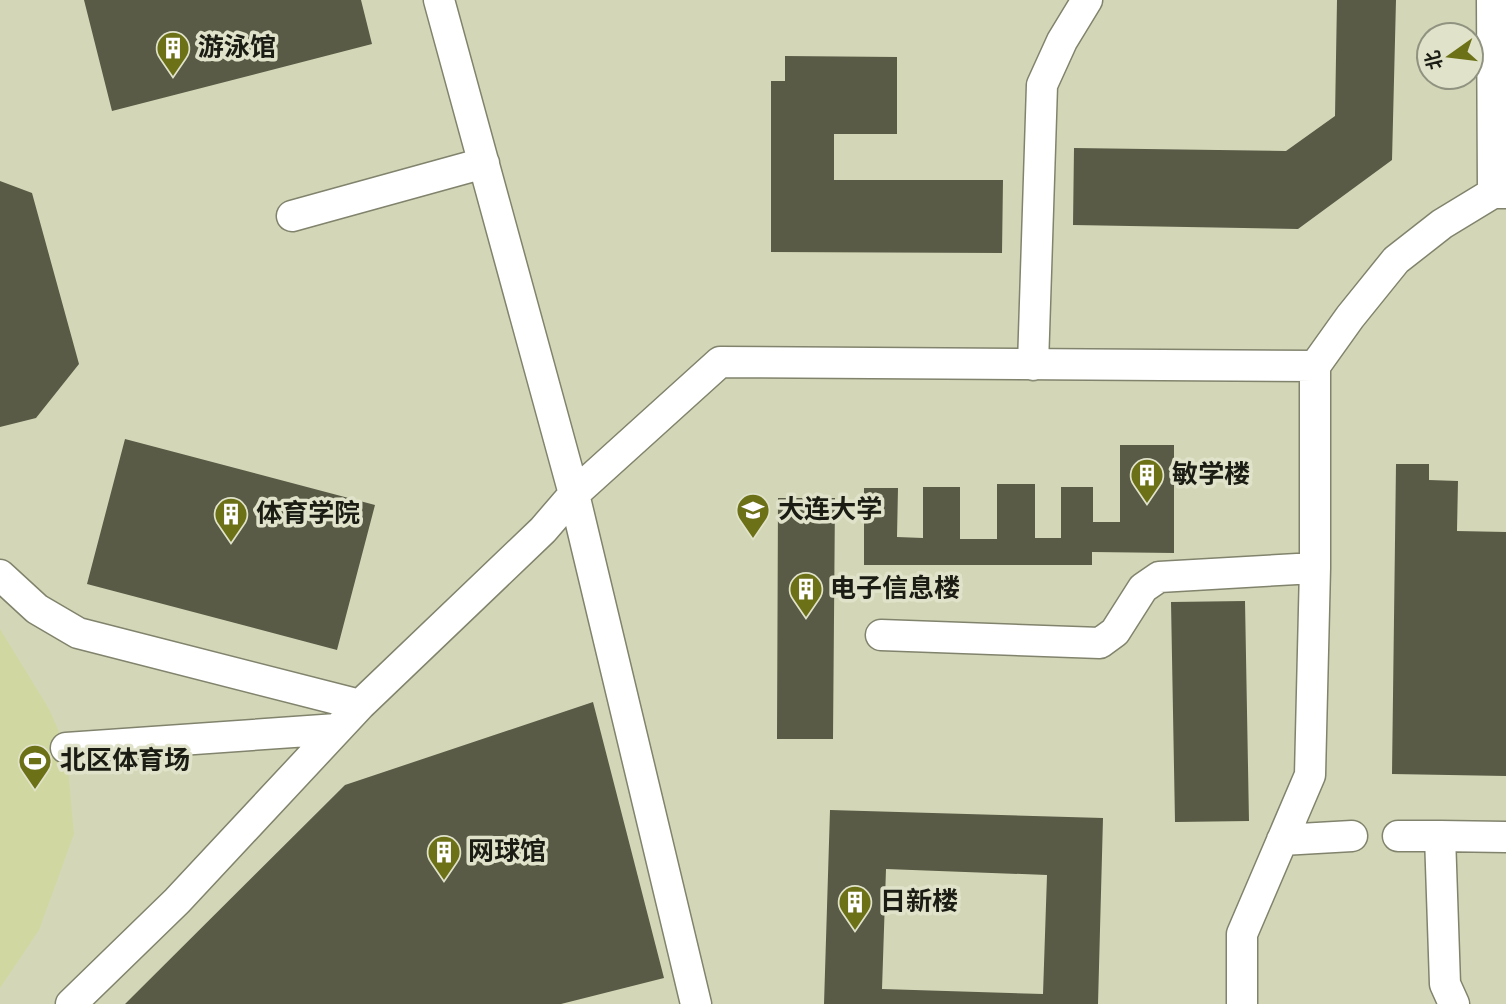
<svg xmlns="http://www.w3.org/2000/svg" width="1506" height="1004" viewBox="0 0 1506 1004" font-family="Signika,'Noto Sans SC',sans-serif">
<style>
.built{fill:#d3d7b7;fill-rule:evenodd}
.green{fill:#d1d7a1}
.building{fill:#595b46;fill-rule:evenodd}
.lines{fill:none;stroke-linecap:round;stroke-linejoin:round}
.minor-casing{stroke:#81836c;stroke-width:33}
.minor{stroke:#fff;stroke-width:30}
.labels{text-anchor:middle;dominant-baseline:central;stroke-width:7;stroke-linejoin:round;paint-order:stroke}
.poi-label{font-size:26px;font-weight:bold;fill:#1b1c13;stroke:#e0e3ca;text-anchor:start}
</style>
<rect width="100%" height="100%" fill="#e0e3ca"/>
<path class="built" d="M 0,0 L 1506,0 L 1506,1004 L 0,1004 ZM 1429,35 L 1471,35 L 1471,77 L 1429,77 Z"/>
<path class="green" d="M 0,629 L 49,709 L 66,748 L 74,834 L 39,930 L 0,988 Z"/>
<path class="building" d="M 84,0 L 361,0 L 372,44 L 112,111 Z
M 1337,0 L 1396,0 L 1392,160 L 1298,229 L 1073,225 L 1074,148 L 1286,151 L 1335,116 Z
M 785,56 L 897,57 L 897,134 L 834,134 L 834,180 L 1003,180 L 1002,253 L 771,252 L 771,81 L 785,81 Z
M 0,181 L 32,193 L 79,364 L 36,418 L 0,427 Z
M 125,439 L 375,505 L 337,650 L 87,584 Z
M 1120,445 L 1174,445 L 1174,553 L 1092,552 L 1092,565 L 864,565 L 864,488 L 898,488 L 897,537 L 923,538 L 923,487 L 960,487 L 960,539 L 997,539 L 997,484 L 1035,484 L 1035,538 L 1061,538 L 1061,487 L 1093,487 L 1093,522 L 1120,522 Z
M 1396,464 L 1429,464 L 1429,480 L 1458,481 L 1457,531 L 1506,532 L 1506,776 L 1392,774 Z
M 778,498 L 835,498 L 833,739 L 777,739 Z
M 1245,601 L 1249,821 L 1175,822 L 1171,602 Z
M 593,702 L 664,978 L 561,1004 L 125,1004 L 345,785 Z
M 830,810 L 1103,818 L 1098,1004 L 824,1004 ZM 886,869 L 1047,875 L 1043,994 L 882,989 Z"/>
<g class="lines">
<defs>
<path id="minor" d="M 1492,0 L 1493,193
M 292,216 L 484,163
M 1033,365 L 1042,85 L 1062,41 L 1087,0
M 1315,366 L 1350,317 L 1396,260 L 1442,224 L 1493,193 L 1506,193
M 0,575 L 37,609 L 78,633 L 360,705
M 881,635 L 1100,643 L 1115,632 L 1143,588 L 1159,577 L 1315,568
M 66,748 L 337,729
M 1398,836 L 1440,836
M 1282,840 L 1352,836
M 71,1004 L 177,901 L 360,705 L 543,530 L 574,494 L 439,0
M 696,1004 L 574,494 L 720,362 L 1315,366 L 1315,568 L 1310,775 L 1242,934 L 1242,1004
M 1454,1004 L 1445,984 L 1440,836 L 1506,837"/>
</defs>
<use href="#minor" class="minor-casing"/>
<use href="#minor" class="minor"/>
</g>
<defs>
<symbol id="building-pin" viewBox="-11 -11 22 30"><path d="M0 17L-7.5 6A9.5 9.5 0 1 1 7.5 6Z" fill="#6c7117" stroke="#e0e3ca"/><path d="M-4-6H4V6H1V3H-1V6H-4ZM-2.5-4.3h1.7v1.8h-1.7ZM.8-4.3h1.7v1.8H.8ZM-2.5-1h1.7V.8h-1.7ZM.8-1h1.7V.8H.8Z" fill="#fff"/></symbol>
<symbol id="university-pin" viewBox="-11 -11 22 30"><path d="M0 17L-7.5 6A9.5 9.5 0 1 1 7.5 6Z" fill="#6c7117" stroke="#e0e3ca"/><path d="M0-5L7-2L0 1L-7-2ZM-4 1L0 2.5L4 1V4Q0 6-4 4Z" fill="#fff"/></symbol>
<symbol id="stadium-pin" viewBox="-11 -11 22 30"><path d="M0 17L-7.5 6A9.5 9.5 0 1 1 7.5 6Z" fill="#6c7117" stroke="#e0e3ca"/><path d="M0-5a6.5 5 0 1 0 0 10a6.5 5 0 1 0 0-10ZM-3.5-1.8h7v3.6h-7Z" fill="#fff"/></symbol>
</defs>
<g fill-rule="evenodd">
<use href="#building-pin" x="154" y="29" width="38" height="52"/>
<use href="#building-pin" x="1128" y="456" width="38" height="52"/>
<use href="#university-pin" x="734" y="491" width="38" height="52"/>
<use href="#building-pin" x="212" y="495" width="38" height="52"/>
<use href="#building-pin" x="787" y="570" width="38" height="52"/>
<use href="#stadium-pin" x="16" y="742" width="38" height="52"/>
<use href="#building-pin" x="425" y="833" width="38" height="52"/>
<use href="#building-pin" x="836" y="883" width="38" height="52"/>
</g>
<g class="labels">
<g class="poi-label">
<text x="198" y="48">游泳馆</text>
<text x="1172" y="475">敏学楼</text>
<text x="778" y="510">大连大学</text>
<text x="256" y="514">体育学院</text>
<text x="830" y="589">电子信息楼</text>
<text x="60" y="761">北区体育场</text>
<text x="468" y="852">网球馆</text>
<text x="880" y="902">日新楼</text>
</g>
</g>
<g transform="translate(1450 56) rotate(256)"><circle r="33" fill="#e0e3ca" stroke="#919381" stroke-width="2"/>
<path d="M0-5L12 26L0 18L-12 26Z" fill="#6c7117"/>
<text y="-10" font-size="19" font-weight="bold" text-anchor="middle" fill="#1b1c13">北</text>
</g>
</svg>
